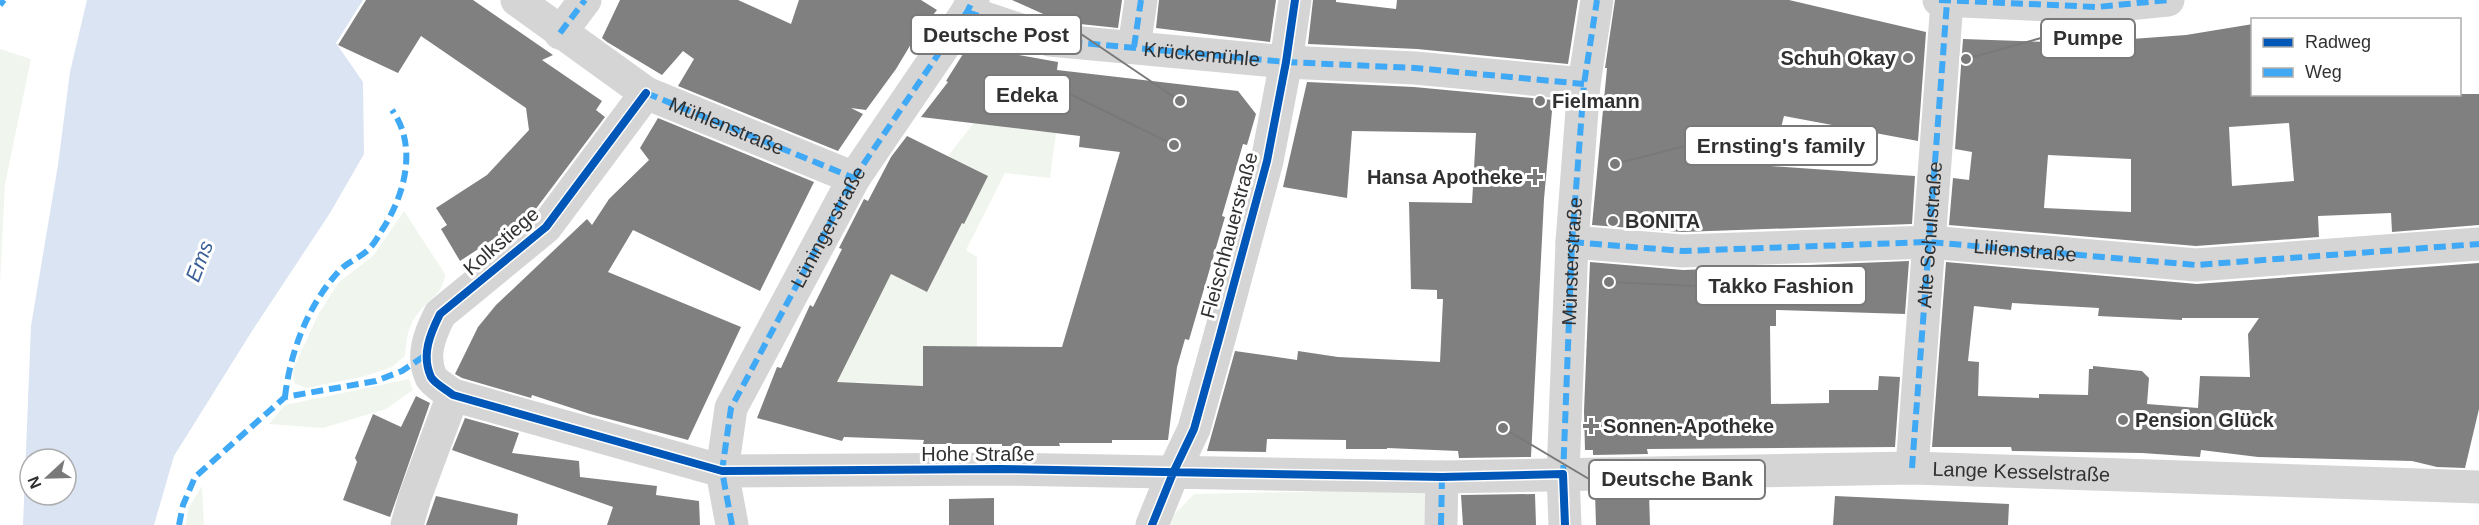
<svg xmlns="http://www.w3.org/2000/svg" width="2479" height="525" viewBox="0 0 2479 525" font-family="Helvetica,sans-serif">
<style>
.green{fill:#f0f6ed}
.water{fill:#dbe4f3;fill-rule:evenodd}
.building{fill:#808080;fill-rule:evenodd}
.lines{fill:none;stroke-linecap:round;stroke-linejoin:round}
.minor{stroke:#d5d5d5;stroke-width:33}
.quiet{stroke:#3fa9f5;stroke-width:6;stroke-dasharray:12 6;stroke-linecap:butt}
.cycleway-casing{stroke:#fff;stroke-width:11}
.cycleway{stroke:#0057b8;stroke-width:8}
.poi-dot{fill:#797979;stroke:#fff;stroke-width:2}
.labels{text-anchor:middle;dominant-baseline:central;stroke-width:6;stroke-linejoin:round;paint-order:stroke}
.street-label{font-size:20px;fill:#313131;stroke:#fff}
.poi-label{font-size:20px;font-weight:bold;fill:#313131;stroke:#fff;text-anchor:start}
.water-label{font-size:21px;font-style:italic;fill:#3a5e98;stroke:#fff}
.leader{fill:none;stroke:#797979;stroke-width:2}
.callout-dot{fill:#797979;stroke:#fff;stroke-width:2}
.callout{fill:#fff;stroke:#797979;stroke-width:2}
.callout-label{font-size:21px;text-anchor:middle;font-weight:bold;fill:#313131}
</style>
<rect width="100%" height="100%" fill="#fff"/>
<path class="green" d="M 0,49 L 31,59 L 5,184 L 0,284 Z
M 986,107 L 1004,127 L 1056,133 L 1050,178 L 1005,173 L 966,250 L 977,257 L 977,346 L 923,346 L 923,386 L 857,382 L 855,388 L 834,382 L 891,274 L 927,292 L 951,244 L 879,180 L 964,224 L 988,176 L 948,156 Z
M 404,211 L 445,274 C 444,293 430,298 419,312 C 408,325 406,339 405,356 L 392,367 L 362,377 L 306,388 L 294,383 L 293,369 L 319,313 L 339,282 L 373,256 Z
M 409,379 L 413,390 L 386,409 L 323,428 L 269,424 L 285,405 Z
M 202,486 L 204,525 L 186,525 L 188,509 Z
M 1428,489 L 1428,525 L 1171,525 L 1172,517 L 1194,494 Z"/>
<path class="water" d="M 87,0 L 363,0 L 336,43 L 363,82 L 364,154 L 330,213 L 252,331 L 174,456 L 154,525 L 23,525 L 31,326 L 58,165 L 70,72 ZM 30,459 L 66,459 L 66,495 L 30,495 Z"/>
<path class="building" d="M 366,0 L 473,0 L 553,55 L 542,60 L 602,101 L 596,110 L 605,117 L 532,214 L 460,261 L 441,229 L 447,225 L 436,208 L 487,175 L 529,130 L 526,108 L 421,36 L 398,73 L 338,45 Z
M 620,0 L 738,0 L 791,24 L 799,0 L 921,0 L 937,10 L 917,34 L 896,69 L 866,110 L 851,108 L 863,114 L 838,151 L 678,86 L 694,59 L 683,51 L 662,75 L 607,42 L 602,38 Z
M 1012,0 L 1122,0 L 1118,28 L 1061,22 Z
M 1159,0 L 1276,0 L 1270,42 L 1156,28 Z
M 1313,0 L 1336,0 L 1336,2 L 1396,9 L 1397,0 L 1578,0 L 1568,64 L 1417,49 L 1308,44 Z
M 1615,0 L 1789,0 L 1926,32 L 1918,141 L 1784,116 L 1771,166 L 1915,176 L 1912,224 L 1682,232 L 1592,225 L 1607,68 L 1605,68 Z
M 2253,24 L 2253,94 L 2479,94 L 2479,225 L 2392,232 L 2391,213 L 2318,216 L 2319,237 L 2196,246 L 1949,225 L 1953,178 L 1969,180 L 1972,152 L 1955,149 L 1963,39 L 2077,43 L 2186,35 ZM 2289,123 L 2294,181 L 2232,186 L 2229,127 ZM 2048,155 L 2131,159 L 2131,212 L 2044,208 Z
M 975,35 L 1002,52 L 1058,62 L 1057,70 L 1238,91 L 1256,114 L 1247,145 L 1243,144 L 1222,216 L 1225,217 L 1189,340 L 1185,339 L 1177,367 L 1168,440 L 1112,440 L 1112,443 L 1059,443 L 1060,446 L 1002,446 L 1002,444 L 923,444 L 924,440 L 844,437 L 842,441 L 757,418 L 777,367 L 781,368 L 810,305 L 813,307 L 842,249 L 839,248 L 864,199 L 868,201 L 891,157 L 907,136 L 988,176 L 964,224 L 962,223 L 927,292 L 891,274 L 837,382 L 923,386 L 923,346 L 1062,347 L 1120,152 L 1079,147 L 1080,136 L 921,117 L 948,82 L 946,81 Z
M 1307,82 L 1414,87 L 1553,100 L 1544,199 L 1531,457 L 1459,458 L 1458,451 L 1387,448 L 1387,449 L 1346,449 L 1346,440 L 1267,439 L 1266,452 L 1207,451 L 1235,351 L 1297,360 L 1298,351 L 1338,357 L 1440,362 L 1443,299 L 1437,299 L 1437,290 L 1411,289 L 1409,202 L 1472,203 L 1476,133 L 1352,131 L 1347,198 L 1283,187 Z
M 658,118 L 814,182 L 760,291 L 633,230 L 608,272 L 741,327 L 688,440 L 590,414 L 532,395 L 531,398 L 462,378 L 455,374 L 478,327 L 496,305 L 587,219 L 592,225 L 609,199 L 649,160 L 640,148 Z
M 1909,261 L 1905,314 L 1776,310 L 1776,326 L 1770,326 L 1771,404 L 1829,403 L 1829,390 L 1878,390 L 1879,376 L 1900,377 L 1895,447 L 1647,449 L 1648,454 L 1593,455 L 1593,450 L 1585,450 L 1584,411 L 1590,262 L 1683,270 Z
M 1946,262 L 2197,284 L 2479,263 L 2479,409 L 2465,468 L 2437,467 L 2412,461 L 2258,457 L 2201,450 L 2200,457 L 2142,453 L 2012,451 L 2011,447 L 1932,447 ZM 2012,303 L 2099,308 L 2098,316 L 2182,320 L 2182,318 L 2259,318 L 2248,334 L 2250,377 L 2200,376 L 2198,408 L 2147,404 L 2149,378 L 2142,371 L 2093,366 L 2093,369 L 2089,369 L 2088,395 L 2039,394 L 2039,398 L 1978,396 L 1979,362 L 1968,361 L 1974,306 L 2011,310 Z
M 416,396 L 430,403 L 390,517 L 343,500 L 357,462 L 355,458 L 373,414 L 401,427 Z
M 465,418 L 519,433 L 512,453 L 579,461 L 580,477 L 657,486 L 656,495 L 699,501 L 700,525 L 607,525 L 613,507 L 452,450 Z
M 1649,492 L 1650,525 L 1596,525 L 1595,493 Z
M 1535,494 L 1536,525 L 1463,525 L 1461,495 Z
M 436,496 L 518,514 L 517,525 L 426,525 Z
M 1835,496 L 2009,504 L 2008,525 L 1833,525 Z
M 994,498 L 994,525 L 949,525 L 949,499 Z"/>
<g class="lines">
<g class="minor">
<path id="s1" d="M 517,0 L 646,93 L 854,178"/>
<path d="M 1939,0 L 2097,7 L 2168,0"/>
<path d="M 967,12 L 1050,40 L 1286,62 L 1415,68 L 1584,84"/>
<path d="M 560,33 L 585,0"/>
<path d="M 1134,47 L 1141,0"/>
<path id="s2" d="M 646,93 L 546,227 L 440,314 C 430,334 421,355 431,377 C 435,384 447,390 453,395 L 722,471 L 999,469 L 1442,477 L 1912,468 L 2479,487"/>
<path d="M 1572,242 L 1682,251 L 1928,242 L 2196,265 L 2479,244"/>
<path id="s3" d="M 1912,468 L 1947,2"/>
<path d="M 407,525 L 415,497 L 453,395"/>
<path d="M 732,525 L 722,471 L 731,408 L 854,178 L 967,12 L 973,0"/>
<path d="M 1152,525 L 1173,473 L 1194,429 L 1219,339 L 1267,161 L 1286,62 L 1295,0"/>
<path d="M 1441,525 L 1442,477"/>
<path id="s4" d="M 1565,525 L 1563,474 L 1572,242 L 1584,84 L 1597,0"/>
</g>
<g class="quiet">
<path d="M 1939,0 L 2097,7 L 2168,0"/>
<path d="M 0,5 L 4,0"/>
<path id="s5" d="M 967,12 L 1050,40 L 1286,62 L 1415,68 L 1584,84"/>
<path d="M 560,33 L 585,0"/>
<path d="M 1134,47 L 1141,0"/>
<path d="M 646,93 L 854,178"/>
<path id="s6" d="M 1572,242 L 1682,251 L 1928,242 L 2196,265 L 2479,244"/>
<path d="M 285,397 C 290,352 308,305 339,271 C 347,262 360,258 369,249 C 374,244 378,237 382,230 C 405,195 418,146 392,110"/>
<path d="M 1912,468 L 1947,2"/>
<path d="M 1563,477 L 1572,242 L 1584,84 L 1597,0"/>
<path d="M 179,525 L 183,505 L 195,477 L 285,397 L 376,381 L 402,371 L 426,355"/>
<path id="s7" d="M 732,525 L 722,471 L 731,408 L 854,178 L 967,12 L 973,0"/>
<path d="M 1441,525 L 1442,477"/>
</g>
<defs>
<path id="cycleway" d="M 646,93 L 546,227 L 440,314 C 430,334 421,355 431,377 C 435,384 447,390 453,395 L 722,471 L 999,469 L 1442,477 L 1563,474 L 1565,525
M 1152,525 L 1173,473 L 1194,429 L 1219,339 L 1267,161 L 1286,62 L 1295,0"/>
</defs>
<use href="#cycleway" class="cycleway-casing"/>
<use href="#cycleway" class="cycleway"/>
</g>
<g class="poi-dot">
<circle cx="1908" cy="58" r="6"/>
<circle cx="1540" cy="101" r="6"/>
<path d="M1532 168h6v6h6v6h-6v6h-6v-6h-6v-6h6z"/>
<circle cx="1613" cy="221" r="6"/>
<circle cx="2123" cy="420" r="6"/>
<path d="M1588 417h6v6h6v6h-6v6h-6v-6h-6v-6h6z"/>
</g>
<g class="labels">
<g class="street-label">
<text stroke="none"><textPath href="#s5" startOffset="240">Krückemühle</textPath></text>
<text stroke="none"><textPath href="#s1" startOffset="246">Mühlenstraße</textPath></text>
<text stroke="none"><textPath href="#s7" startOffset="324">Lüningerstraße</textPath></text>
<text transform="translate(1229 235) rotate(-75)">Fleischhauerstraße</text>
<text stroke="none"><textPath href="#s3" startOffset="234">Alte Schulstraße</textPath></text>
<text transform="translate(501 241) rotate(-41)">Kolkstiege</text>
<text stroke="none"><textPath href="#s6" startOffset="454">Lilienstraße</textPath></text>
<text stroke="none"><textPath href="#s4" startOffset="264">Münsterstraße</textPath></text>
<text x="978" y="454">Hohe Straße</text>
<text stroke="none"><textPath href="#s2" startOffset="1978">Lange Kesselstraße</textPath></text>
</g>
<g class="poi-label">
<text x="1896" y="58" text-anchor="end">Schuh Okay</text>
<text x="1552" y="101">Fielmann</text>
<text x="1523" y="177" text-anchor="end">Hansa Apotheke</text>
<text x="1625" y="221">BONITA</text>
<text x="2135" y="420">Pension Glück</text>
<text x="1603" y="426">Sonnen-Apotheke</text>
</g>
<g class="water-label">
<text transform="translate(199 261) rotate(-69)">Ems</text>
</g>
</g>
<path class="leader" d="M1180 101L1081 34M1966 59L2041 38M1174 145L1070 94M1615 164L1685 146M1609 282L1696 286M1503 428L1589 479"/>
<g class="callout-dot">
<circle cx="1180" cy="101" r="6"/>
<circle cx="1966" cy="59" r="6"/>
<circle cx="1174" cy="145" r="6"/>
<circle cx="1615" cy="164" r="6"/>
<circle cx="1609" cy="282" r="6"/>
<circle cx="1503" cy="428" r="6"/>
</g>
<g class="callout">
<rect x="911" y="15" width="170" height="39" rx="6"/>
<rect x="2041" y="19" width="94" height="39" rx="6"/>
<rect x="984" y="75" width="86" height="39" rx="6"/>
<rect x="1685" y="126" width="192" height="39" rx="6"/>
<rect x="1696" y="266" width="170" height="39" rx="6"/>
<rect x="1589" y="460" width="176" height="39" rx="6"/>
</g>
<g class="callout-label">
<text x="996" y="42">Deutsche Post</text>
<text x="2088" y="45">Pumpe</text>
<text x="1027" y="102">Edeka</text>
<text x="1781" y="153">Ernsting's family</text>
<text x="1781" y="293">Takko Fashion</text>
<text x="1677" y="486">Deutsche Bank</text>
</g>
<rect x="2251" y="18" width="210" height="78" fill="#ffffff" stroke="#adadad" stroke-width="1.5"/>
<rect x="2263" y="38" width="30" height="9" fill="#0057b8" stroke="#adadad" stroke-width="1.5"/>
<text x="2305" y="48" font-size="18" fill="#313131">Radweg</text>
<rect x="2263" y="68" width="30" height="9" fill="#3fa9f5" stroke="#adadad" stroke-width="1.5"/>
<text x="2305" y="78" font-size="18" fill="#313131">Weg</text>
<g transform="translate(48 477) rotate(248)"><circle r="28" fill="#ffffff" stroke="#adadad" stroke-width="1.5"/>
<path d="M0-4.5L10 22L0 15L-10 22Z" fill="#797979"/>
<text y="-9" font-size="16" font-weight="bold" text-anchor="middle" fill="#313131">N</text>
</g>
</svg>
